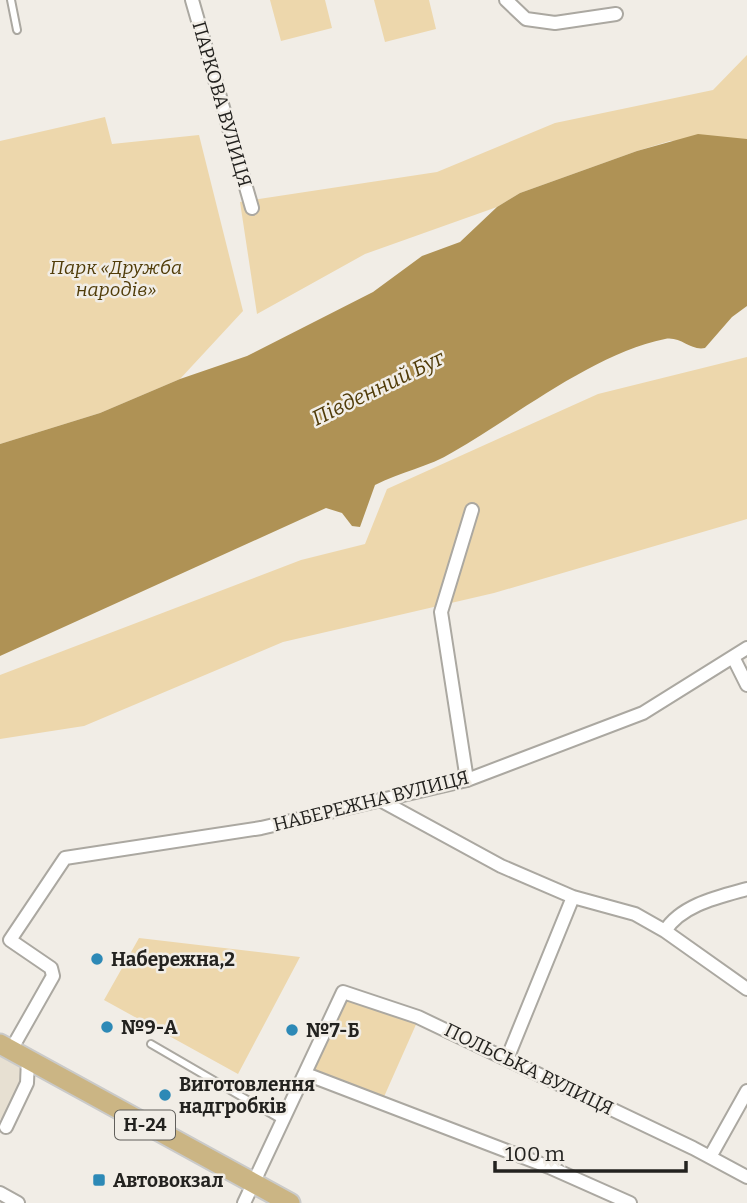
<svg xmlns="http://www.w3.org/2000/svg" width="747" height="1203" viewBox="0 0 747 1203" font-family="Bitter,serif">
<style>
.built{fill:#e7e0d2}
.green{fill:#edd7ac}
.water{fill:#af9255}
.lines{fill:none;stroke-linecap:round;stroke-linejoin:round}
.lane-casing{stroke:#aba8a1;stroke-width:10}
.street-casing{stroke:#aba8a1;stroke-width:16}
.primary-casing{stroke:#cacac9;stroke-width:23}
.lane{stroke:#fff;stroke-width:6}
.street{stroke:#fff;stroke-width:12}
.primary{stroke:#cbb584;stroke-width:19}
.poi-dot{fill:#2d89b6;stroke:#f1ede6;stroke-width:2.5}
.labels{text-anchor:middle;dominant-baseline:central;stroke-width:5;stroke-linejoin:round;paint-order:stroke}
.shield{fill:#f1ede6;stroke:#615f5b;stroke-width:2}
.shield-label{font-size:18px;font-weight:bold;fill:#23221f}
.street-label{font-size:19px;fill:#23221f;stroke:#f1ede6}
.park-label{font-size:19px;font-style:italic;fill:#503c08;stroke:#f1ede6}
.poi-label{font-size:19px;font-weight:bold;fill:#23221f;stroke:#f1ede6;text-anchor:start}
.water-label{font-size:21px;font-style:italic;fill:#503b08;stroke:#f1ede6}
</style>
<rect width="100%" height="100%" fill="#f1ede6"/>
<path class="built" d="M 0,1055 L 21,1065 L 22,1082 L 8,1123 L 0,1119 Z"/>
<path class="green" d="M 270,0 L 325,0 L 332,28 L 281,41 Z
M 374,0 L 429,0 L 436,29 L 385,42 Z
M 747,55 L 747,139 L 670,141 L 637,151 L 520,193 L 497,207 L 365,254 L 257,314 L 240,202 L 437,172 L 555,123 L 713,90 Z
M 105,117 L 112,144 L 199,135 L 243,311 L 180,379 L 100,413 L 0,444 L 0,141 Z
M 747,357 L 747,519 L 494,593 L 283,642 L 84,726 L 0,739 L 0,675 L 301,560 L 365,544 L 387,489 L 598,394 Z
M 139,938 L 300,957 L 238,1074 L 104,1000 Z
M 344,996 L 418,1020 L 383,1099 L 312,1071 Z"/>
<path class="water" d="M 698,134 L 747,139 L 747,306 L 732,317 L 705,348 C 690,351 681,336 665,339 C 594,353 516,416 453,452 C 429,467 400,472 375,485 L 360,527 L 352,526 L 342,513 L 326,508 L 0,656 L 0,444 L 100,413 L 180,379 L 247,356 L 373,292 L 422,256 L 460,242 L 497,207 L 520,193 L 637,151 Z"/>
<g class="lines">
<defs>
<path id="lane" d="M 11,0 L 17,30
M 151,1044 L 282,1120"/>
<path id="street" d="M 192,0 L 252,208
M 506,0 L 526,19 L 555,23 L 616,14
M 733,657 L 747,685
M 467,780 L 441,612 L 472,510
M 380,800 L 501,866 L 573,897 L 635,914 L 665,931 L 747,989
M 665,931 C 681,905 718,897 747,889
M 11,1050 L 53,976 L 51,968 L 10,940 L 65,858 L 261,828 L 467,780 L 643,713 L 747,648
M 507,1059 L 573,897
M 306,1074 L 549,1167 L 630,1203
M 6,1127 L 27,1083 L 28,1059
M 710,1157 L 747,1091
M 0,1193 L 18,1203
M 244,1203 L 343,992 L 418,1017 L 693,1148 L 747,1177"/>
<path id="primary" d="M 0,1044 L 290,1203"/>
</defs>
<use href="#lane" class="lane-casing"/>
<use href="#street" class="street-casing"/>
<use href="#primary" class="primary-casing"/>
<use href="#lane" class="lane"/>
<use href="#street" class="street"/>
<use href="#primary" class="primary"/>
</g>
<g class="poi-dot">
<circle cx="97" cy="959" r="7"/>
<circle cx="107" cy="1027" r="7"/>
<circle cx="292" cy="1030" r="7"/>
<circle cx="165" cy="1095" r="7"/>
<rect x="92" y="1173" width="14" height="14" rx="3.5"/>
</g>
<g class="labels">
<rect class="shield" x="115" y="1110.5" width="60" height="29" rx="5"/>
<g class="shield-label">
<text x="145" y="1125">Н-24</text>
</g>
<g class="street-label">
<text transform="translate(222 104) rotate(74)">ПАРКОВА ВУЛИЦЯ</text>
<text transform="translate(371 801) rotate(-14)">НАБЕРЕЖНА ВУЛИЦЯ</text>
<text transform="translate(529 1069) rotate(26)">ПОЛЬСЬКА ВУЛИЦЯ</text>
</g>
<g class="park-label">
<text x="116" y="267">Парк «Дружба<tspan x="116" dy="22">народів»</tspan></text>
</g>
<g class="poi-label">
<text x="111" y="959">Набережна,2</text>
<text x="121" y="1027">№9-А</text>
<text x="306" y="1030">№7-Б</text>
<text x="179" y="1084">Виготовлення<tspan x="179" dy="22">надгробків</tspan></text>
<text x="113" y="1180">Автовокзал</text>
</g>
<g class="water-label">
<text transform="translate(378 388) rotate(-26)">Південний Буг</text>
</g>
</g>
<path d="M495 1161v10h191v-10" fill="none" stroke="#23221f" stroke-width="3.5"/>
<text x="505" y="1161" font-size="21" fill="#23221f" stroke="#f1ede6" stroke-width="5" paint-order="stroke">100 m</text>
</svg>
